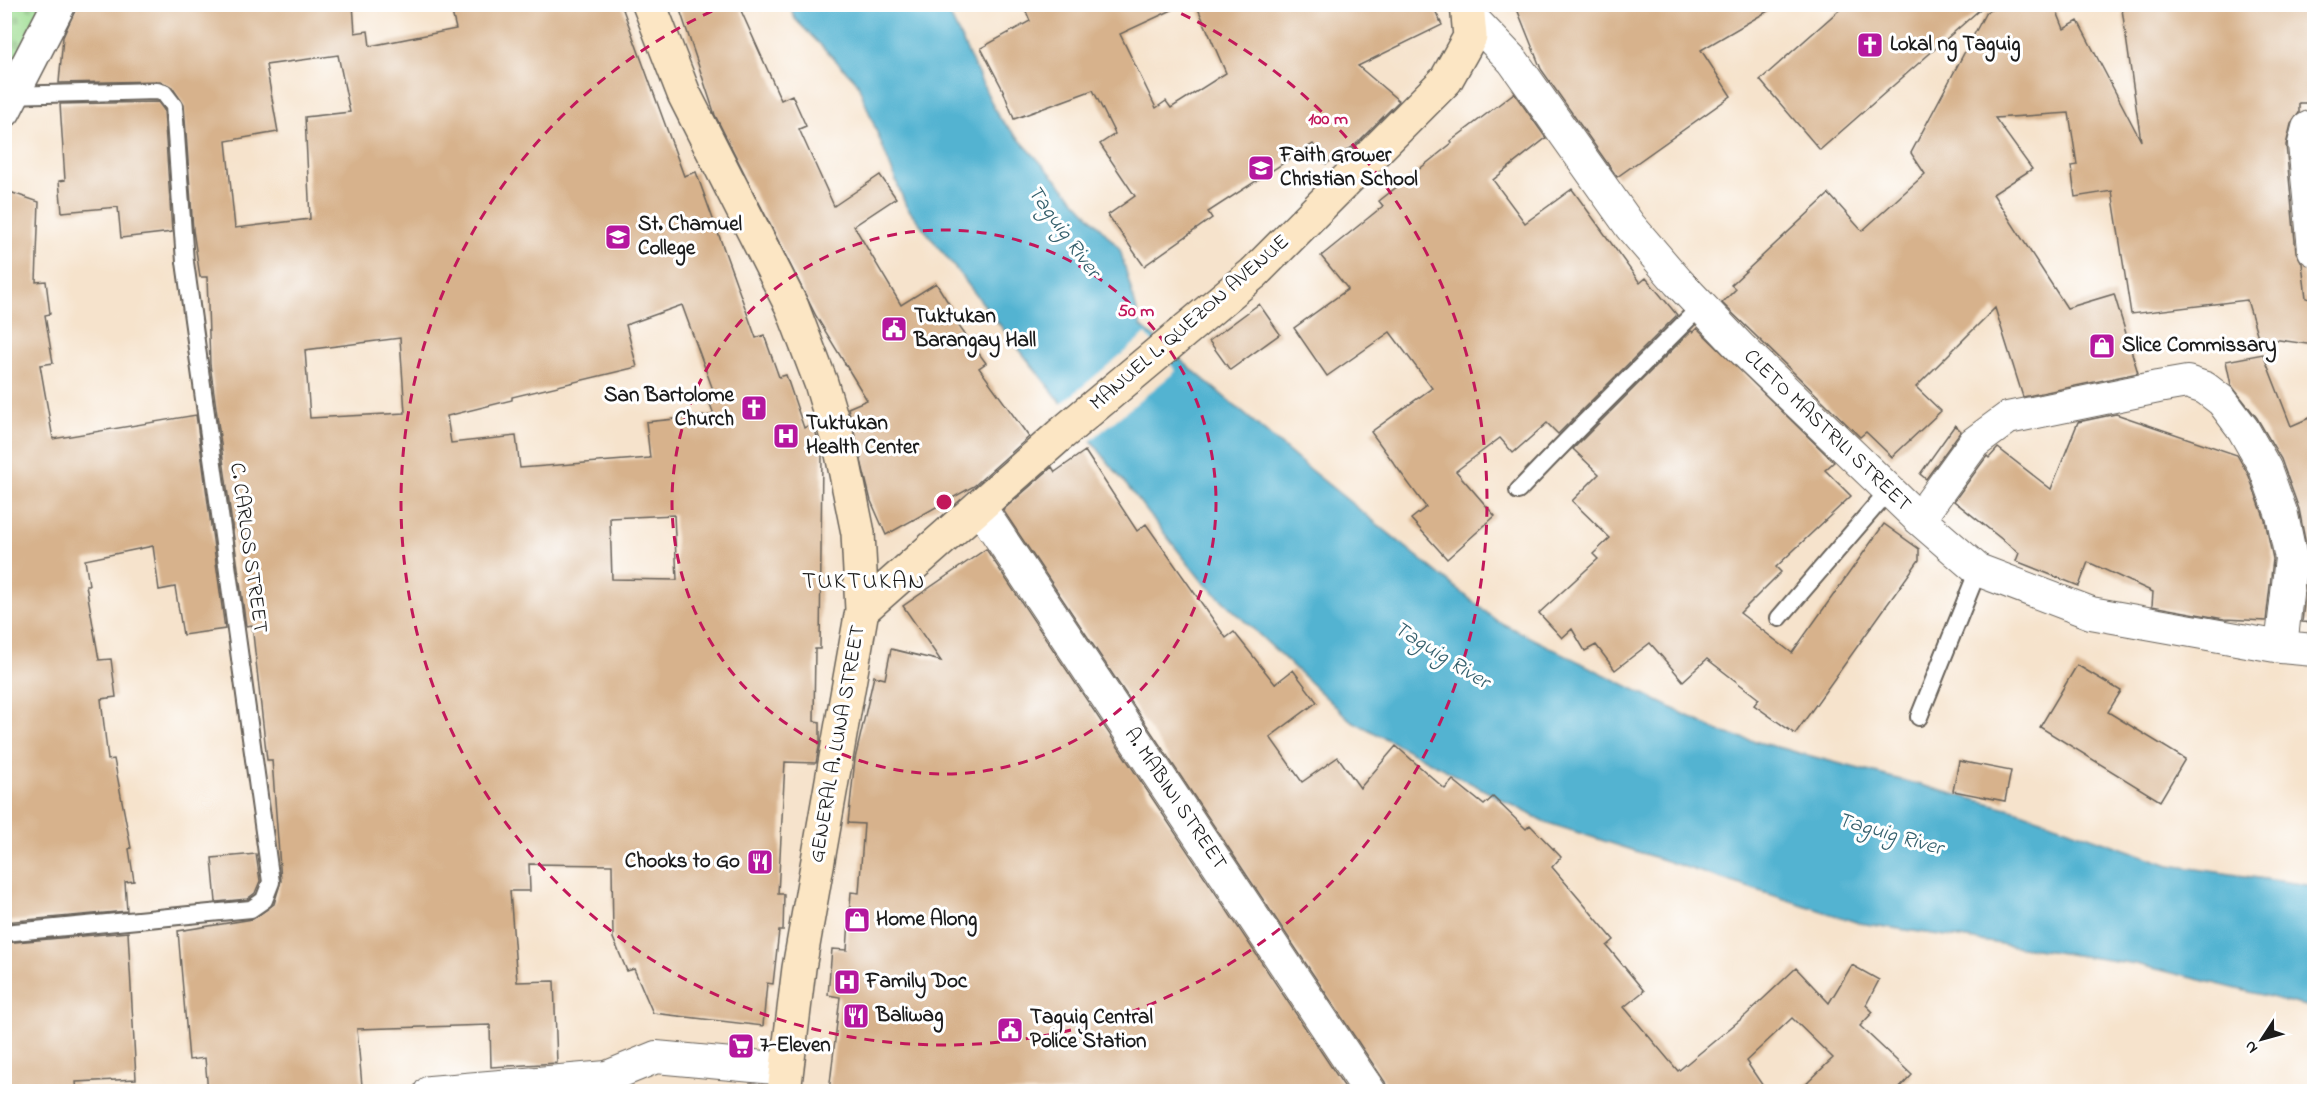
<svg xmlns="http://www.w3.org/2000/svg" width="2319" height="1096" viewBox="0 0 2319 1096" font-family="'Indie Flower',sans-serif">
<style>
.cemetery{fill:url(#cemetery-stones);stroke:#5d7c57;stroke-width:1.5}
.water{fill:#53b3d1;stroke:#386876;stroke-width:1.5}
.pier{fill:#f6e3cc}
.building{fill:#d7b28c;fill-rule:evenodd}
.lines{fill:none;stroke-linecap:round;stroke-linejoin:round}
.service-casing{stroke:#68625a;stroke-width:20}
.minor-casing{stroke:#68625a;stroke-width:34}
.tertiary-casing{stroke:#68625a;stroke-width:36}
.secondary-casing{stroke:#68625a;stroke-width:36}
.service{stroke:#fff;stroke-width:16}
.minor{stroke:#fff;stroke-width:32}
.tertiary{stroke:#fff;stroke-width:33}
.secondary{stroke:#fce6c4;stroke-width:33}
.ring{fill:none;stroke:#c2185b;stroke-width:3;stroke-dasharray:10 8}
.labels{text-anchor:middle;dominant-baseline:central;stroke-width:6;stroke-linejoin:round;paint-order:stroke}
.poi-label{font-size:21px;font-weight:bold;fill:#1c1c1c;stroke:#fff;text-anchor:start}
.street-label{font-size:21px;fill:#1c1c1c;stroke:#fff}
.water-label{font-size:22px;font-style:italic;fill:#35606d;stroke:#fff}
.quarter-label{font-size:24px;letter-spacing:1.5px;fill:#1c1c1c;stroke:#fff}
.centre{fill:#c2185b;stroke:#fff;stroke-width:3}
.ring-label{font-size:18px;text-anchor:middle;font-weight:bold;fill:#c2185b;stroke:#fff;stroke-width:6;stroke-linejoin:round;paint-order:stroke}
</style>
<defs>
<pattern id="cemetery-stones" width="16" height="16" patternUnits="userSpaceOnUse" patternTransform="scale(1.5)"><rect width="16" height="16" fill="#9edd92"/><path d="M2 7V4a2 2 0 0 1 4 0v3zM10 15v-3a2 2 0 0 1 4 0v3z" fill="#88bd7d"/></pattern>
</defs>
<rect width="100%" height="100%" fill="#fff"/>
<filter id="ink" filterUnits="userSpaceOnUse"><feTurbulence type="fractalNoise" baseFrequency=".0167" numOctaves="2"/><feDisplacementMap in="SourceGraphic" scale="12" xChannelSelector="R" yChannelSelector="G"/><feConvolveMatrix kernelMatrix="1 2 1 2 8 2 1 2 1" color-interpolation-filters="sRGB"/></filter>
<filter id="wash" filterUnits="userSpaceOnUse"><feTurbulence type="fractalNoise" baseFrequency=".008" numOctaves="4" result="noise"/><feDisplacementMap in="SourceGraphic" scale="24" xChannelSelector="R" yChannelSelector="G"/><feGaussianBlur stdDeviation="1.35" result="paint"/><feColorMatrix in="noise" values="0 0 0 0 0 0 0 0 0 0 0 0 0 0 0 0 0 1.4 0 .05"/><feComposite in="paint" operator="in"/></filter>
<g filter="url(#wash)">
<rect width="100%" height="100%" fill="#f6e3cc"/>
<path class="cemetery" d="M 5,5 L 45,5 L 5,82 Z"/>
<path class="water" d="M 790,5 L 945,5 L 998,116 L 1120,249 L 1141,326 L 1303,464 L 1497,621 L 1720,732 L 2018,811 L 2169,865 L 2314,886 L 2314,1008 L 2136,964 L 1859,923 L 1545,822 L 1350,720 L 1202,581 L 906,206 L 857,82 L 795,19 Z"/>
<path class="pier" d="M 1146,334 L 1176,371 L 1089,442 L 1060,405 Z"/>
<g id="blocks">
<path class="building" d="M 78,4 L 353,4 L 355,33 L 368,31 L 370,46 L 456,29 L 450,4 L 621,4 L 684,176 L 696,172 L 756,338 L 764,335 L 779,377 L 786,375 L 804,428 L 813,423 L 822,454 L 820,649 L 815,649 L 814,721 L 820,722 L 820,742 L 816,763 L 785,762 L 778,894 L 784,894 L 783,931 L 779,931 L 773,984 L 767,983 L 763,1026 L 653,1013 L 634,969 L 627,971 L 613,938 L 612,865 L 529,864 L 530,891 L 510,891 L 517,982 L 554,981 L 557,1063 L 491,1067 L 490,1025 L 357,1029 L 362,1086 L 286,1092 L 208,1092 L 205,1058 L 189,1060 L 178,931 L 253,919 L 274,904 L 281,881 L 272,760 L 267,760 L 252,625 L 246,626 L 210,364 L 207,277 L 200,277 L 193,230 L 184,105 L 172,87 L 160,81 L 59,83 L 63,37 ZM 338,55 L 350,112 L 305,117 L 310,219 L 235,228 L 226,141 L 278,132 L 266,65 ZM 682,305 L 716,398 L 709,401 L 714,415 L 646,422 L 650,458 L 520,468 L 516,436 L 451,443 L 447,416 L 512,400 L 512,397 L 637,367 L 626,325 ZM 400,338 L 405,413 L 310,418 L 305,350 ZM 674,515 L 677,580 L 612,579 L 610,518 Z
M 678,4 L 738,4 L 781,100 L 792,95 L 806,126 L 799,129 L 834,206 L 880,175 L 896,198 L 854,226 L 901,305 L 936,283 L 954,312 L 950,314 L 986,363 L 979,368 L 1029,437 L 974,486 L 886,535 L 871,501 L 848,408 L 867,400 L 816,316 L 715,115 Z
M 1023,4 L 1185,4 L 1120,34 L 1156,108 L 1166,101 L 1171,108 L 1226,73 L 1196,4 L 1432,4 L 1442,25 L 1358,66 L 1399,101 L 1354,146 L 1326,164 L 1313,144 L 1208,212 L 1212,218 L 1144,266 L 1108,215 L 1135,196 L 1100,144 L 1115,134 L 1093,90 L 1014,119 L 1003,90 L 981,48 L 1030,21 Z
M 1515,4 L 1780,4 L 1701,50 L 1731,96 L 1617,177 L 1541,69 Z
M 1846,4 L 1986,4 L 1820,150 L 1760,80 Z
M 2004,4 L 2054,4 L 2064,29 L 2078,21 L 2141,141 L 2122,9 L 2151,4 L 2308,4 L 2308,8 L 2314,8 L 2314,103 L 2299,103 L 2299,113 L 2291,124 L 2286,145 L 2296,252 L 2302,263 L 2306,298 L 2314,300 L 2314,345 L 2258,337 L 2247,300 L 2131,314 L 2112,191 L 2075,197 L 2071,166 L 2077,165 L 2069,113 L 1995,118 L 2032,169 L 1993,194 L 2067,308 L 2114,294 L 2138,373 L 2023,397 L 1995,308 L 1916,387 L 1941,411 L 1892,457 L 1866,432 L 1860,437 L 1722,303 L 1736,289 L 1731,285 L 1829,194 L 1862,231 L 1925,174 L 1911,153 L 1986,12 Z
M 1514,93 L 1546,138 L 1493,180 L 1525,223 L 1572,189 L 1640,283 L 1646,278 L 1677,315 L 1558,434 L 1547,423 L 1513,453 L 1500,438 L 1456,471 L 1495,516 L 1447,559 L 1411,519 L 1426,507 L 1371,432 L 1432,388 L 1390,332 L 1327,376 L 1294,328 L 1348,289 L 1321,256 L 1383,206 L 1379,201 L 1452,143 L 1451,141 Z
M 158,102 L 164,110 L 172,232 L 121,238 L 118,207 L 62,212 L 59,181 L 65,180 L 60,104 Z
M 4,190 L 39,202 L 36,282 L 46,281 L 50,314 L 45,315 L 53,363 L 40,365 L 53,439 L 196,415 L 225,629 L 183,635 L 175,587 L 159,590 L 153,546 L 85,560 L 89,585 L 86,585 L 99,660 L 111,659 L 116,697 L 101,699 L 108,760 L 114,759 L 131,848 L 129,849 L 134,881 L 125,882 L 127,911 L 4,922 Z
M 1259,304 L 1280,334 L 1230,370 L 1209,341 Z
M 1697,328 L 1834,462 L 1825,470 L 1851,496 L 1776,567 L 1781,572 L 1740,613 L 1792,653 L 1884,524 L 1919,549 L 1919,560 L 1795,734 L 1754,705 L 1759,699 L 1707,659 L 1683,681 L 1650,643 L 1615,670 L 1596,645 L 1585,651 L 1572,629 L 1562,638 L 1539,613 L 1598,559 L 1593,554 L 1610,538 L 1572,501 L 1599,474 L 1573,449 L 1691,331 L 1693,332 Z
M 2263,354 L 2291,426 L 2314,416 L 2314,623 L 2302,622 L 2309,560 L 2299,509 L 2281,459 L 2257,418 L 2231,385 L 2226,361 Z
M 2116,414 L 2237,455 L 2249,476 L 2265,520 L 2273,559 L 2266,621 L 2224,619 L 2152,606 L 2153,592 L 2088,562 L 2079,586 L 2016,561 L 2019,553 L 1954,501 L 1987,456 L 1989,458 L 1998,448 L 2051,489 L 2078,422 Z
M 1955,425 L 1961,431 L 1926,479 L 1920,474 Z
M 1085,451 L 1137,531 L 1146,524 L 1226,638 L 1234,632 L 1275,684 L 1293,670 L 1317,702 L 1270,737 L 1302,782 L 1338,757 L 1360,788 L 1396,746 L 1445,789 L 1453,780 L 1484,805 L 1493,797 L 1526,829 L 1530,825 L 1561,857 L 1552,867 L 1614,940 L 1607,946 L 1644,991 L 1624,1007 L 1678,1071 L 1746,1015 L 1796,968 L 1829,1003 L 1852,965 L 1879,980 L 1866,1005 L 1873,1012 L 1860,1026 L 1912,1075 L 1896,1092 L 1798,1092 L 1833,1058 L 1792,1018 L 1746,1061 L 1767,1092 L 1388,1092 L 1385,1082 L 1003,510 L 1052,467 L 1055,472 Z
M 986,549 L 1348,1092 L 829,1092 L 840,997 L 828,995 L 832,949 L 847,950 L 851,892 L 859,893 L 864,824 L 848,823 L 855,759 L 874,676 L 885,679 L 891,649 L 941,661 L 903,606 Z
M 2077,665 L 2121,691 L 2108,712 L 2185,759 L 2160,801 L 2040,727 Z
M 1959,761 L 2011,771 L 2005,801 L 1953,791 Z
M 256,854 L 260,881 L 255,893 L 247,899 L 216,902 L 212,858 Z
M 128,932 L 136,1079 L 76,1082 L 77,1092 L 4,1092 L 4,943 Z"/>
</g>
</g>
<g filter="url(#ink)">
<use href="#blocks" fill-opacity="0" stroke="#68625a" stroke-width="1.5"/>
<g class="lines">
<defs>
<path id="service" d="M 1518,491 C 1577,428 1640,368 1701,306
M 1779,618 L 1889,490
M 1919,717 L 1978,570
M 4,933 L 251,909 L 264,900 L 271,882 L 185,262 L 174,106 L 164,93 L 157,91 L 8,95"/>
<path id="minor" d="M 1468,14 L 1513,61 L 1630,226 L 1678,282 L 1740,347 L 1919,519 L 1978,570 L 2091,613 L 2281,647 L 2314,650
M 2314,125 L 2308,128 L 2304,144 L 2314,250
M 979,506 L 1370,1092
M 1919,519 L 1974,443 L 2008,418 L 2158,387 L 2187,382 L 2205,388 L 2222,401 L 2243,429 L 2265,468 L 2282,515 L 2291,558 L 2281,647
M 430,1092 L 607,1077 L 656,1057 L 786,1069"/>
<path id="tertiary" d="M 4,111 L 59,4"/>
<path id="secondary" d="M 649,4 L 684,94 L 792,307 L 821,383 L 842,454 L 858,533 L 862,610 L 799,968 L 784,1092
M 862,610 L 1060,435 L 1254,273 L 1446,80 L 1470,37 L 1467,4"/>
</defs>
<use href="#service" class="service-casing"/>
<use href="#minor" class="minor-casing"/>
<use href="#tertiary" class="tertiary-casing"/>
<use href="#secondary" class="secondary-casing"/>
<use href="#service" class="service"/>
<use href="#minor" class="minor"/>
<use href="#tertiary" class="tertiary"/>
<use href="#secondary" class="secondary"/>
</g>
</g>
<g class="ring">
<circle cx="944" cy="502" r="272"/>
<path d="M1165 6A543 543 0 1 1 723 6"/>
</g>
<defs>
<symbol id="church-square" viewBox="-11 -11 22 22"><rect x="-9" y="-9" width="18" height="18" rx="4" fill="#b5179e" stroke="#fff"/><path d="M-1.2-6h2.4v3.5h3.3v2.4h-3.3V6h-2.4V-.1h-3.3v-2.4h3.3Z" fill="#fff"/></symbol>
<symbol id="school-square" viewBox="-11 -11 22 22"><rect x="-9" y="-9" width="18" height="18" rx="4" fill="#b5179e" stroke="#fff"/><path d="M0-5L7-2L0 1L-7-2ZM-4 1L0 2.5L4 1V4Q0 6-4 4Z" fill="#fff"/></symbol>
<symbol id="university-square" viewBox="-11 -11 22 22"><rect x="-9" y="-9" width="18" height="18" rx="4" fill="#b5179e" stroke="#fff"/><path d="M0-5L7-2L0 1L-7-2ZM-4 1L0 2.5L4 1V4Q0 6-4 4Z" fill="#fff"/></symbol>
<symbol id="civic-square" viewBox="-11 -11 22 22"><rect x="-9" y="-9" width="18" height="18" rx="4" fill="#b5179e" stroke="#fff"/><path d="M-.6-6.5H3V-4.5H.6V-3L4-1V1h2V6H-6V1h2V-1L-.6-3ZM-1.2 2.5V6h2.4V2.5Z" fill="#fff"/></symbol>
<symbol id="shop-square" viewBox="-11 -11 22 22"><rect x="-9" y="-9" width="18" height="18" rx="4" fill="#b5179e" stroke="#fff"/><path d="M-5-2.5h2.3a2.7 3.5 0 0 1 5.4 0H5L5.5 6h-11ZM-1.5-2.5h3a1.5 2.3 0 0 0-3 0Z" fill="#fff"/></symbol>
<symbol id="hospital-square" viewBox="-11 -11 22 22"><rect x="-9" y="-9" width="18" height="18" rx="4" fill="#b5179e" stroke="#fff"/><path d="M-5-5h3v3.5h4V-5h3V5h-3V1.5h-4V5h-3Z" fill="#fff"/></symbol>
<symbol id="restaurant-square" viewBox="-11 -11 22 22"><rect x="-9" y="-9" width="18" height="18" rx="4" fill="#b5179e" stroke="#fff"/><path d="M-5-6h1v4h1v-4h1v4h1v-4h1v5L-1.5 .5V6h-2V.5L-5-1ZM5-6V6H3V1.5H1.5Q1.5-4 5-6Z" fill="#fff"/></symbol>
<symbol id="supermarket-square" viewBox="-11 -11 22 22"><rect x="-9" y="-9" width="18" height="18" rx="4" fill="#b5179e" stroke="#fff"/><path d="M-6-5.5h2.5l.6 2H6L4.5 2H-2.5L-4.4-4H-6ZM-1.5 3.2a1.3 1.3 0 1 0 .1 0ZM3 3.2a1.3 1.3 0 1 0 .1 0Z" fill="#fff"/></symbol>
</defs>
<g fill-rule="evenodd">
<use href="#church-square" x="1855" y="30" width="30" height="30"/>
<use href="#school-square" x="1246" y="153" width="30" height="30"/>
<use href="#university-square" x="603" y="222" width="30" height="30"/>
<use href="#civic-square" x="879" y="314" width="30" height="30"/>
<use href="#shop-square" x="2087" y="331" width="30" height="30"/>
<use href="#church-square" x="739" y="393" width="30" height="30"/>
<use href="#hospital-square" x="771" y="421" width="30" height="30"/>
<use href="#restaurant-square" x="745" y="847" width="30" height="30"/>
<use href="#shop-square" x="842" y="905" width="30" height="30"/>
<use href="#hospital-square" x="832" y="967" width="30" height="30"/>
<use href="#restaurant-square" x="841" y="1001" width="30" height="30"/>
<use href="#civic-square" x="995" y="1015" width="30" height="30"/>
<use href="#supermarket-square" x="726" y="1031" width="30" height="30"/>
</g>
<g class="labels">
<g class="poi-label">
<text x="1890" y="45">Lokal ng Taguig</text>
<text x="1280" y="156">Faith Grower<tspan x="1280" dy="24">Christian School</tspan></text>
<text x="638" y="225">St. Chamuel<tspan x="638" dy="24">College</tspan></text>
<text x="914" y="317">Tuktukan<tspan x="914" dy="24">Barangay Hall</tspan></text>
<text x="2122" y="346">Slice Commissary</text>
<text x="734" y="396" text-anchor="end">San Bartolome<tspan x="734" dy="24">Church</tspan></text>
<text x="806" y="424">Tuktukan<tspan x="806" dy="24">Health Center</tspan></text>
<text x="740" y="862" text-anchor="end">Chooks to Go</text>
<text x="876" y="920">Home Along</text>
<text x="866" y="982">Family Doc</text>
<text x="876" y="1016">Baliwag</text>
<text x="1030" y="1018">Taguig Central<tspan x="1030" dy="24">Police Station</tspan></text>
<text x="760" y="1046">7-Eleven</text>
</g>
<g class="street-label">
<text transform="translate(1190 323) rotate(-41)">MANUEL L. QUEZON AVENUE</text>
<text transform="translate(1827 431) rotate(44)">CLETO MASTRILI STREET</text>
<text transform="translate(248 548) rotate(82)">C. CARLOS STREET</text>
<text transform="translate(838 744) rotate(-80)">GENERAL A. LUNA STREET</text>
<text transform="translate(1175 799) rotate(56)">A. MABINI STREET</text>
</g>
<g class="water-label">
<text transform="translate(1063 232) rotate(54)">Taguig River</text>
<text transform="translate(1441 656) rotate(32)">Taguig River</text>
<text transform="translate(1890 835) rotate(16)">Taguig River</text>
</g>
<g class="quarter-label">
<text x="864" y="582">TUKTUKAN</text>
</g>
</g>
<circle cx="944" cy="502" r="9" class="centre"/>
<g class="ring-label">
<text x="1328" y="124">100 m</text>
<text x="1136" y="316">50 m</text>
</g>
<rect width="2319" height="1096" fill="none" stroke="#fff" stroke-width="24"/>
<g transform="translate(2262 1039) rotate(234)" stroke="#ffffff" stroke-width="4.5" paint-order="stroke">
<path d="M0-4.5L10 22L0 15L-10 22Z" fill="#1c1c1c"/>
<text y="-9" font-size="16" font-weight="bold" text-anchor="middle" fill="#1c1c1c">N</text>
</g>
</svg>
